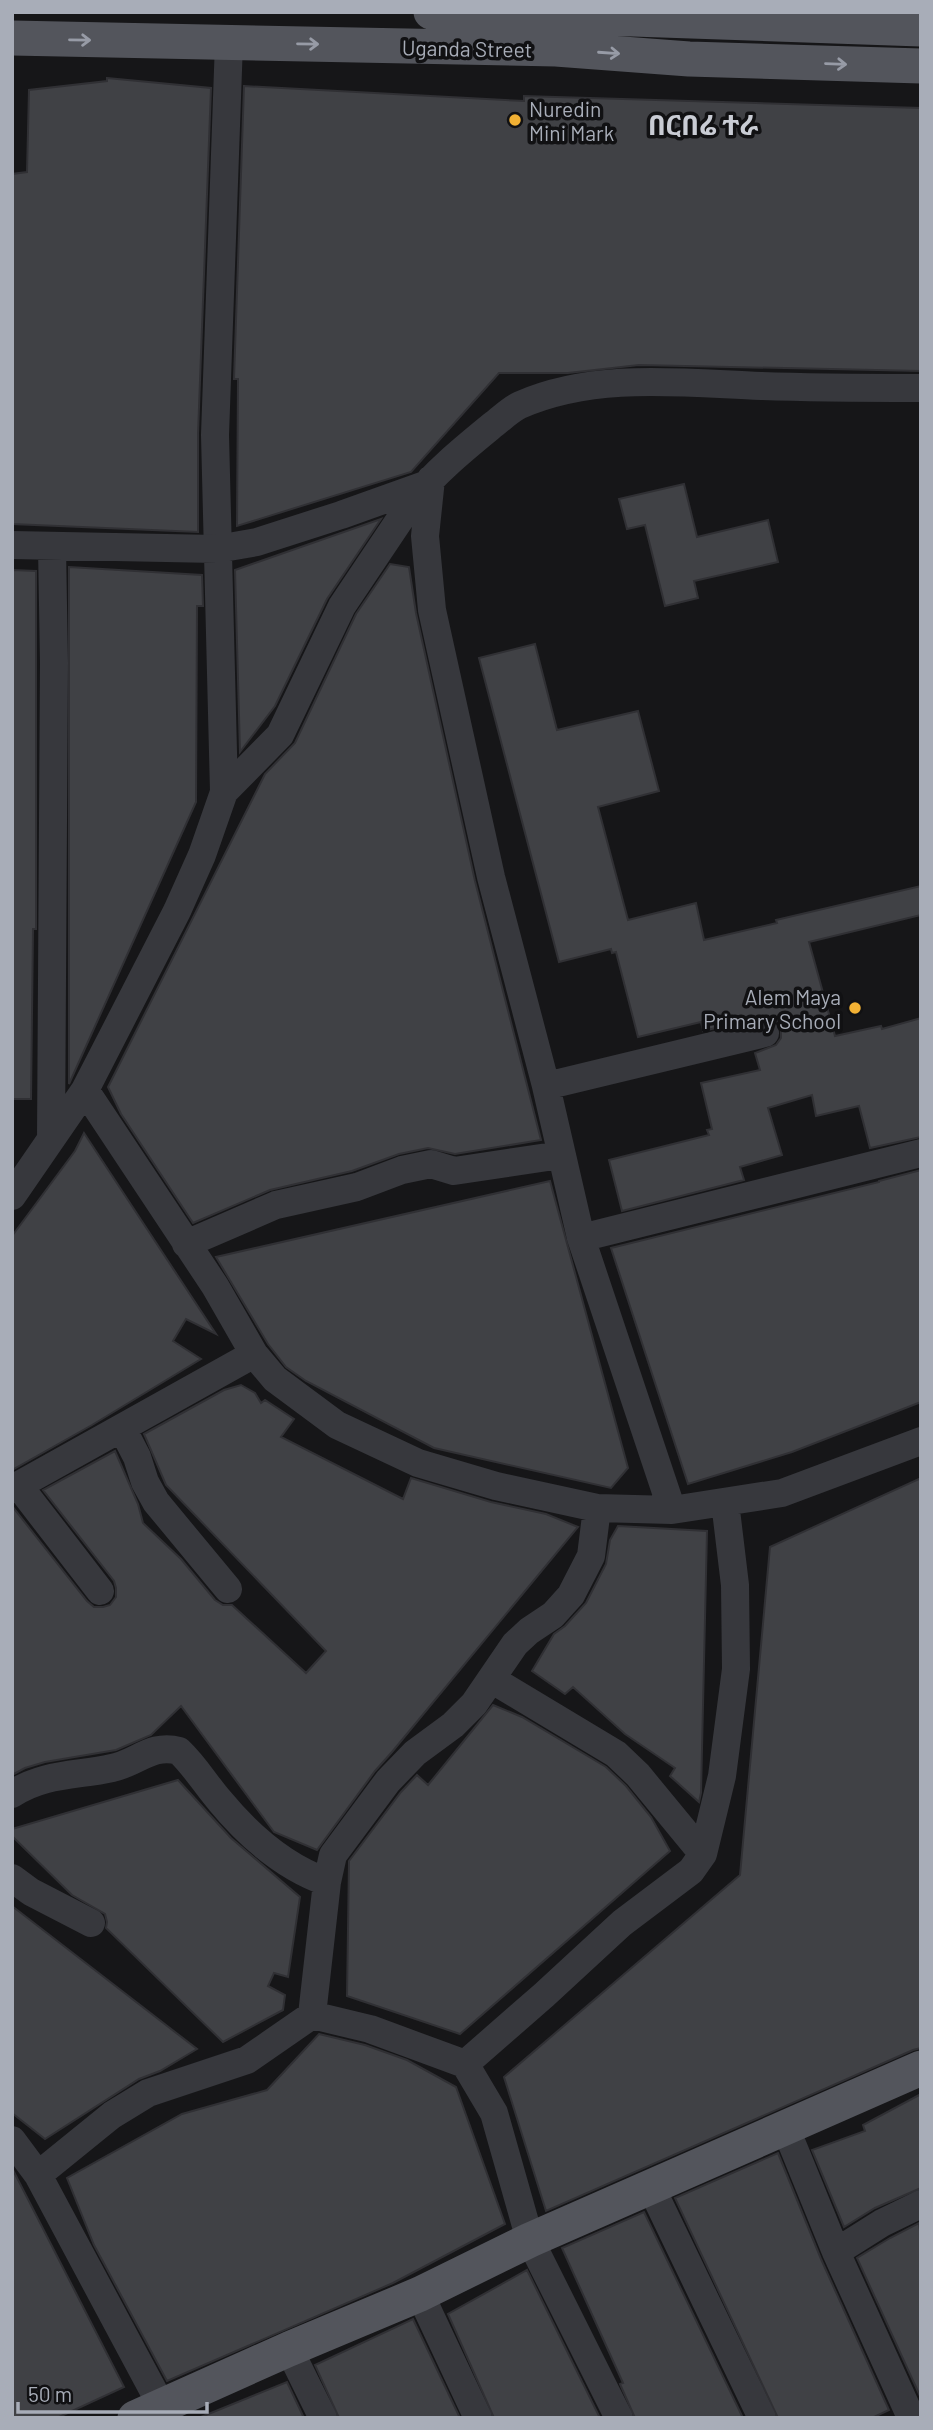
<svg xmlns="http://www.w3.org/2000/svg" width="933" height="2430" viewBox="0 0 933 2430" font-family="Barlow,'Noto Sans Ethiopic',sans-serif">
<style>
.building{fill:#404145;stroke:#303034;stroke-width:2}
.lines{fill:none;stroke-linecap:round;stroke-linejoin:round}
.minor{stroke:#37383d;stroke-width:28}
.major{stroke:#53555c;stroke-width:35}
.oneway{stroke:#979ba6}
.poi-dot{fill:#f2b134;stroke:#111113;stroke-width:2.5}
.labels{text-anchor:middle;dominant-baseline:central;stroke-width:7;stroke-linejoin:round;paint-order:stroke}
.street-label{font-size:21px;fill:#a8adb8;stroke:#111113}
.poi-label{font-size:21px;fill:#a8adb8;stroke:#111113;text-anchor:start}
.district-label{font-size:28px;font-weight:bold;fill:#c9ccd4;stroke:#111113}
</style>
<rect width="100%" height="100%" fill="#161618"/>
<path class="building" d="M 107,78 L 211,88 L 198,434 L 198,532 L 12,524 L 12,174 L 27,172 L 29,90 L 107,81 Z
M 244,86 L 524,101 L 524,96 L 921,108 L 921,371 L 639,365 L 568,373 L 499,373 L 411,472 L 237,526 L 238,379 L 234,379 Z
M 684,484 L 697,537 L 768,520 L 778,562 L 694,581 L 698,598 L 665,606 L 645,525 L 627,529 L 619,499 Z
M 381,519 L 327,599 L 275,706 L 240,752 L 235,570 Z
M 390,564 L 409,567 L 416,613 L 475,881 L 541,1140 L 455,1154 L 428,1148 L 399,1154 L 352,1171 L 270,1190 L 193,1223 L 121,1114 L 108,1087 L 265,774 L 295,743 L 356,614 Z
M 69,567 L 202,575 L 203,606 L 197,606 L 196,802 L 69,1084 Z
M 12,570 L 36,571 L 36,929 L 33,929 L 31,1099 L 12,1099 Z
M 535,644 L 557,730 L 638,711 L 659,791 L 598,807 L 628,920 L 696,903 L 704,940 L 777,923 L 776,920 L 921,886 L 921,915 L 809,942 L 835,1036 L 881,1026 L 882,1029 L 921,1018 L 921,1137 L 870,1148 L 859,1106 L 816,1116 L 812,1095 L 768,1108 L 782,1155 L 740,1167 L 744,1180 L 622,1211 L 609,1160 L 709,1135 L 707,1130 L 712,1129 L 701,1083 L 760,1070 L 755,1053 L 776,1045 L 781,1038 L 781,1030 L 777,1021 L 769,1017 L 762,1017 L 703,1031 L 701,1022 L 638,1037 L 616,952 L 612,953 L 611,949 L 559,962 L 479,658 Z
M 84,1133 L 216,1334 L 186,1319 L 173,1341 L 201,1359 L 92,1425 L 12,1470 L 12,1236 L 75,1151 Z
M 921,1170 L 921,1402 L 792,1452 L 688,1484 L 611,1248 L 879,1182 L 879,1181 Z
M 550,1181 L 628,1468 L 611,1488 L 434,1448 L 306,1381 L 286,1367 L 268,1344 L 216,1257 Z
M 241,1385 L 255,1393 L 261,1403 L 265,1400 L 294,1419 L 281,1437 L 403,1499 L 411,1478 L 491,1502 L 546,1514 L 578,1527 L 392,1752 L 375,1771 L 317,1850 L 274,1832 L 181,1706 L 151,1735 L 116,1750 L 45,1762 L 25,1768 L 12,1775 L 12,1506 L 87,1601 L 94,1607 L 103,1607 L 110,1605 L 116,1597 L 116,1588 L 114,1581 L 43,1490 L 115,1451 L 138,1504 L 143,1523 L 181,1559 L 215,1600 L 223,1605 L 232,1605 L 306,1673 L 326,1651 L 166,1485 L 144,1434 L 224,1390 Z
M 921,1478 L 921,2048 L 913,2050 L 546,2211 L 504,2077 L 740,1875 L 770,1547 Z
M 618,1526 L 707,1531 L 701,1793 L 699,1802 L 670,1776 L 675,1768 L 625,1734 L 573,1687 L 565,1694 L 532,1671 L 554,1634 L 565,1626 L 586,1603 L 606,1564 L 610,1540 Z
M 493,1705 L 522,1717 L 606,1767 L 626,1786 L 651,1817 L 670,1851 L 460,2034 L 347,1996 L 349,1861 L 401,1792 L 417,1775 L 428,1785 Z
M 178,1780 L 231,1838 L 300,1897 L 288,1977 L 274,1973 L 268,1986 L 285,1995 L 283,2010 L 223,2042 L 106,1928 L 107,1922 L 105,1914 L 72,1895 L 12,1836 L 12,1829 Z
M 12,1906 L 197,2049 L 160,2071 L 139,2079 L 45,2139 L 12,2113 Z
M 319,2034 L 365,2045 L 407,2060 L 456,2087 L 505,2224 L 393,2283 L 167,2381 L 94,2245 L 67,2178 L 182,2114 L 267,2090 Z
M 921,2094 L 921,2188 L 875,2208 L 844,2227 L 812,2150 L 865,2131 L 863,2125 Z
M 778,2153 L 821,2259 L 889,2410 L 872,2418 L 778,2418 L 675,2198 Z
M 12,2168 L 124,2387 L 57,2418 L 12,2418 Z
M 644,2212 L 743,2418 L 635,2418 L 620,2384 L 623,2383 L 562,2248 Z
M 919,2223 L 921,2239 L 920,2396 L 857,2258 L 890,2238 Z
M 527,2270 L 600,2418 L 494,2418 L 448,2314 Z
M 413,2319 L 460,2418 L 339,2418 L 315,2365 Z
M 287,2382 L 304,2418 L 201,2418 L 201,2417 Z"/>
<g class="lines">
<path class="minor" d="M 431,479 L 425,536 L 432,610 L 491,877 L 546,1086 L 581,1238 L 672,1510
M 12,545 L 217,549 L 257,542 L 341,515 L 425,485
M 224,792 L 215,435 L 229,42
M 546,1086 L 765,1033
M 85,1090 L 215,1286 L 254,1354 L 275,1379 L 337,1425 L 418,1463 L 496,1486 L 597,1508 L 672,1510 L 782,1493 L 921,1441
M 51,1139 L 54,663 L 52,547
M 12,1196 L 85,1090 L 177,911 L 202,855 L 224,792 L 280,735 L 342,606 L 413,500 C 436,471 466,447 494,424 C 502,418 511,409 520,405 C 595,372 682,383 761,386 C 814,388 867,388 921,388
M 581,1238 L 921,1153
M 186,1244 L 276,1205 L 357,1187 L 402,1170 L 431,1164 L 454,1171 L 561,1155
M 122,1428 L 137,1457 L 145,1482 L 156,1502 L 228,1589
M 19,1486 L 100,1591
M 12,1489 L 254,1354
M 491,1679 L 616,1754 L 638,1775 L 703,1854
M 12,1794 C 45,1773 76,1776 112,1768 C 137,1763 152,1743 179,1751 C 195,1766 206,1785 220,1801 C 249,1836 284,1867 327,1882
M 12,1878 L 31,1892 L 91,1923
M 312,2015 L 370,2029 L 465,2064 L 494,2113 L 530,2240 L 619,2418
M 465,2064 L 544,1995 L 622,1923 L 691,1871 L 703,1854 L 722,1776 L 736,1669 L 735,1585 L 725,1502
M 786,2129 L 836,2252 L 909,2413
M 12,2140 L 38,2175 L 168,2418
M 38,2175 L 112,2115 L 148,2093 L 247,2060 L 312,2015 L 327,1882 L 333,1855 L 388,1781 L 415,1753 L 453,1725 L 474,1704 L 515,1644 L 529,1631 L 553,1615 L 571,1595 L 591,1556 L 597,1508
M 651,2187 L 762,2418
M 836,2252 L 882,2223 L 921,2204
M 420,2294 L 478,2418
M 289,2349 L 323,2418"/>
<path class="major" d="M 431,12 L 921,29
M 12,38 L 556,49 L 689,59 L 921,66
M 135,2418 L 289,2349 L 420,2294 L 530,2240 L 921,2068"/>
</g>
<defs><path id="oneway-shaft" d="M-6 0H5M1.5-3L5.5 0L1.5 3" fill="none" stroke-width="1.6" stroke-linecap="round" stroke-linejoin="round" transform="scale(1.75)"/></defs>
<g class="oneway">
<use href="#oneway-shaft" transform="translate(80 40) rotate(1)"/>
<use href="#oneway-shaft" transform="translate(308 44) rotate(1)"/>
<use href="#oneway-shaft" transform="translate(609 53) rotate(4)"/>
<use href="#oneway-shaft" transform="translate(836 64) rotate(2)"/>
</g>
<g class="poi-dot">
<circle cx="515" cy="120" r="7"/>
<circle cx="855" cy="1008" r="7"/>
</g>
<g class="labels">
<g class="street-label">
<text transform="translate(467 48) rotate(1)">Uganda Street</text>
</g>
<g class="poi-label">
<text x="529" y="108">Nuredin<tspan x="529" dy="24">Mini Mark</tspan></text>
<text x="841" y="996" text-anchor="end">Alem Maya<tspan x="841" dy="24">Primary School</tspan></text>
</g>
<g class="district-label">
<text x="703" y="124">በርበሬ ተራ</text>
</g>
</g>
<rect width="933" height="2430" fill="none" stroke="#a8adb8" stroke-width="28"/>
<path d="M18 2402v10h189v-10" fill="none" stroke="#a8adb8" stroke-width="3.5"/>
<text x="28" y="2402" font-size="21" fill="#a8adb8" stroke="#111113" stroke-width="5" paint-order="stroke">50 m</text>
</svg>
